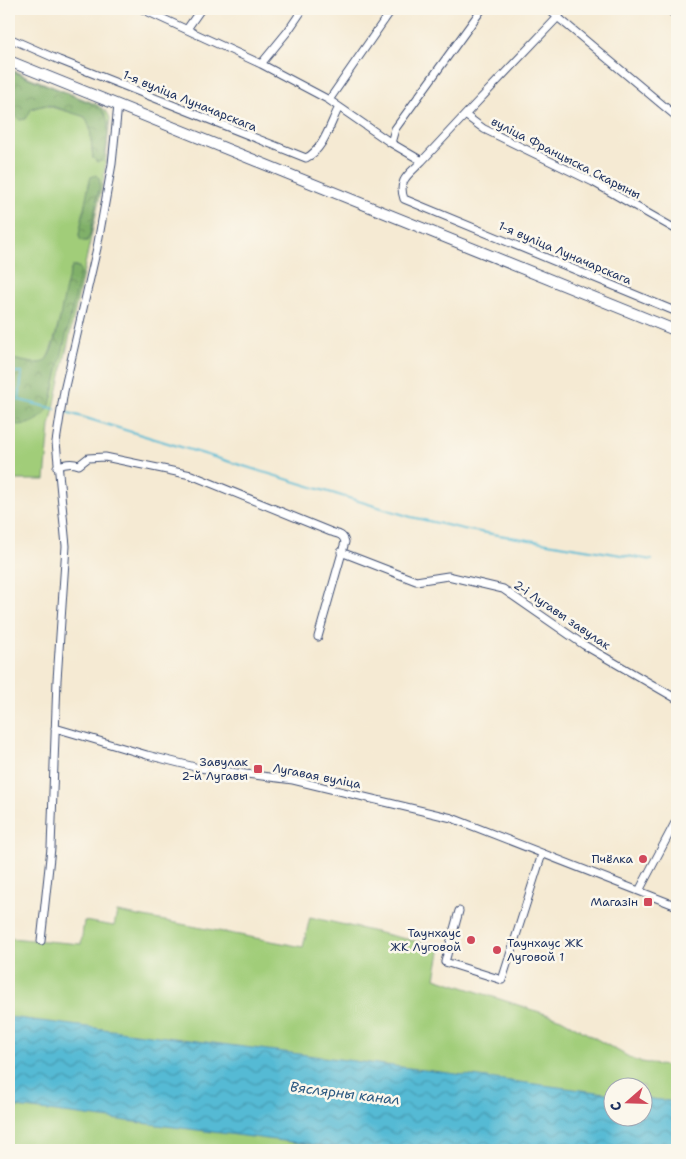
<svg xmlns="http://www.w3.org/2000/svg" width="686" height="1159" viewBox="0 0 686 1159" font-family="'Shantell Sans',sans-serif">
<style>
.green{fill:#a1cd79;stroke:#5e7e6c;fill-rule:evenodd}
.forest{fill:url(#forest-crowns);stroke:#4e7064}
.water{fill:url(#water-waves);stroke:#387499}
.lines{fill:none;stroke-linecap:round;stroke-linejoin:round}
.stream{stroke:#55bad4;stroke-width:2}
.street-casing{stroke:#3c4b70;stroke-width:9}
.secondary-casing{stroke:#3c4b70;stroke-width:12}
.street{stroke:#fff;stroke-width:7}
.secondary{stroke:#fff;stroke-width:10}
.poi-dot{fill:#d1495b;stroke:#fbf7ec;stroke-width:2}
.labels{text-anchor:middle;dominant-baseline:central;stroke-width:5;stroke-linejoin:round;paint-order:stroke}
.street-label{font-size:12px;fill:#1b2f5e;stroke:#fbf7ec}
.poi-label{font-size:12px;fill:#1b2f5e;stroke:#fbf7ec;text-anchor:end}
.water-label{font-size:14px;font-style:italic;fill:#2c5981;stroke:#fbf7ec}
</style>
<defs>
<pattern id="forest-crowns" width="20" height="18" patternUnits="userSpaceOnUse" patternTransform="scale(1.25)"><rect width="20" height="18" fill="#80b069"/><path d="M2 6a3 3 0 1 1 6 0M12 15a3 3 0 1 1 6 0" fill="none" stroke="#68905a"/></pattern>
<pattern id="water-waves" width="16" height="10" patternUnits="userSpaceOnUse" patternTransform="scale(1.25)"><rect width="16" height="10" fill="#55bad4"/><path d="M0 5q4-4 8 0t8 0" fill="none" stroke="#4698af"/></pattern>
</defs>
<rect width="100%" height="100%" fill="#fbf7ec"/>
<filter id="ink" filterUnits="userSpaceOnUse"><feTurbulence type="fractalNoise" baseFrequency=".02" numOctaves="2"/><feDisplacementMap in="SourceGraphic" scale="10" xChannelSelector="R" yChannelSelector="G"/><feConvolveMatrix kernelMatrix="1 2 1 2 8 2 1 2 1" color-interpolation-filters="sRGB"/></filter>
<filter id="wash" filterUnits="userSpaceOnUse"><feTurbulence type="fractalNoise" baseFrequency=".0096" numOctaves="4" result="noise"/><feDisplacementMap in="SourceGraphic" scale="20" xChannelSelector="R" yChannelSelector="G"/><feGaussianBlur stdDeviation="1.12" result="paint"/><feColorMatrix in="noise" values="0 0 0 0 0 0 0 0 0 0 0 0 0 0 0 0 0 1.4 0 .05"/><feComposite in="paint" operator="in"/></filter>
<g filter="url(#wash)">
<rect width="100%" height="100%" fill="#f5ead3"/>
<path class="green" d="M 9,69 L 96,104 L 107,112 L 110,118 L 104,177 L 50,426 L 45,480 L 9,480 L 9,424 L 13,425 L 52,398 L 80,270 L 75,265 L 71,269 C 67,284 54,355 44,362 C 37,366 17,360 9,358 L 9,105 L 12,108 L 15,115 L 43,105 L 82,115 L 87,120 L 90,128 L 93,159 L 99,108 ZM 91,177 L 99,178 L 100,184 L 90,235 L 87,241 L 79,235 Z
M 117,912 L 303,947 L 310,917 L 441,947 L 435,978 L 561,1019 L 636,1061 L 677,1068 L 677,1150 L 23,1150 L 9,1148 L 9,938 L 81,944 L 84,921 L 114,926 ZM 614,1086 L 644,1086 L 644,1116 L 614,1116 Z"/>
<path class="forest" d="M 9,70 L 92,104 C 97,107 102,109 105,114 C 111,122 107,152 102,161 L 97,162 L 93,158 L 90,128 L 85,117 L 48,105 L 32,108 L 26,119 L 20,120 C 14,116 14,109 9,105 Z
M 96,175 L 99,178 L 100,184 L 90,235 L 87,241 L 83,241 L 80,239 L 79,235 L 89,183 L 91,177 Z
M 73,266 L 79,267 L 81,273 L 50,405 C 42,422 27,427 9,424 L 9,358 C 16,360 37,365 43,362 C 59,353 62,285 73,266 Z"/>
<path class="water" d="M 9,1017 L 613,1094 L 614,1116 L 644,1116 L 644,1098 L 677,1102 L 677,1150 L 354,1150 L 9,1106 Z"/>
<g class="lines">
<path class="stream" d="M 9,372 L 22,372 L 19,400 L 56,409
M 66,412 L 411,517 L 468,530 L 652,560"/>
</g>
</g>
<g filter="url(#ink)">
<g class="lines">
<defs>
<path id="street" d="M 142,9 L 261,64 L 329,100 L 391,143 L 422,161 L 465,115 L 484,129 L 593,182 L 677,230
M 548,9 L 677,117
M 668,9 L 677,16
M 187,29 L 201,9
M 9,38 L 59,60 L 306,158 C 324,149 330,124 339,107
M 261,64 L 288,31 L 303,9
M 329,100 L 392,9
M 465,115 L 558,17 L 563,9
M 391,143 L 395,129 L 482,9
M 422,161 C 410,174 397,179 404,199 L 677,312
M 57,467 C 65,463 71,462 79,465 L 88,458 L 105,457 L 191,475 L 331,532 C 338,534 343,534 345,542 L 318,637
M 341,552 L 416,581 L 448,576 L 503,589 L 584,645 L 677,699
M 55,728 L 147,755 L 199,768 L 293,780 L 452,818 L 677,906
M 639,891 L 677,819
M 459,911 L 445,962 L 502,980 L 542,854
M 41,941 L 51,848 L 57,680 L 66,546 L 56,442 L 64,391 L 97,248 L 112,164 L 118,105"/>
<path id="secondary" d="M 9,61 L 677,331"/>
</defs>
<use href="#street" class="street-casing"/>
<use href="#secondary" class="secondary-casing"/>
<use href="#street" class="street"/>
<use href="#secondary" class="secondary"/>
</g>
</g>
<g class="poi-dot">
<rect x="253" y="764" width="10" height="10" rx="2.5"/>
<circle cx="643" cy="859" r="5"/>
<rect x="643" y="897" width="10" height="10" rx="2.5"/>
<circle cx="471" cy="940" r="5"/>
<circle cx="497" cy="950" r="5"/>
</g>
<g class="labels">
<g class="street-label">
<text transform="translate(190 101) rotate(22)">1-я вуліца Луначарскага</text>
<text transform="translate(566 158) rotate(27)">вуліца Францыска Скарыны</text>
<text transform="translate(565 253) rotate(23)">1-я вуліца Луначарскага</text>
<text transform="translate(562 615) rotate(34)">2-і Лугавы завулак</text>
<text transform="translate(317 776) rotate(11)">Лугавая вуліца</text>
</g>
<g class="poi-label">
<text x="248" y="762">Завулак<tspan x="248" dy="14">2-й Лугавы</tspan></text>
<text x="633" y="859">Пчёлка</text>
<text x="638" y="902">Магазін</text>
<text x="461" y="933">Таунхаус<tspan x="461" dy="14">ЖК Луговой</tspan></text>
<text x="507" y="943" text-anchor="start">Таунхаус ЖК<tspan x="507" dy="14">Луговой 1</tspan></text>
</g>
<g class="water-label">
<text transform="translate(345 1093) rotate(7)">Вяслярны канал</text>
</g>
</g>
<rect width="686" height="1159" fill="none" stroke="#fbf7ec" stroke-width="30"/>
<g transform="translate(628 1102) rotate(250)"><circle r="24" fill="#fbf7ec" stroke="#a1a7b3"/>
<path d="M0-4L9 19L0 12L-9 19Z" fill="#d1495b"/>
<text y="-8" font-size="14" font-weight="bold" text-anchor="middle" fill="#1b2f5e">С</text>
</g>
</svg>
